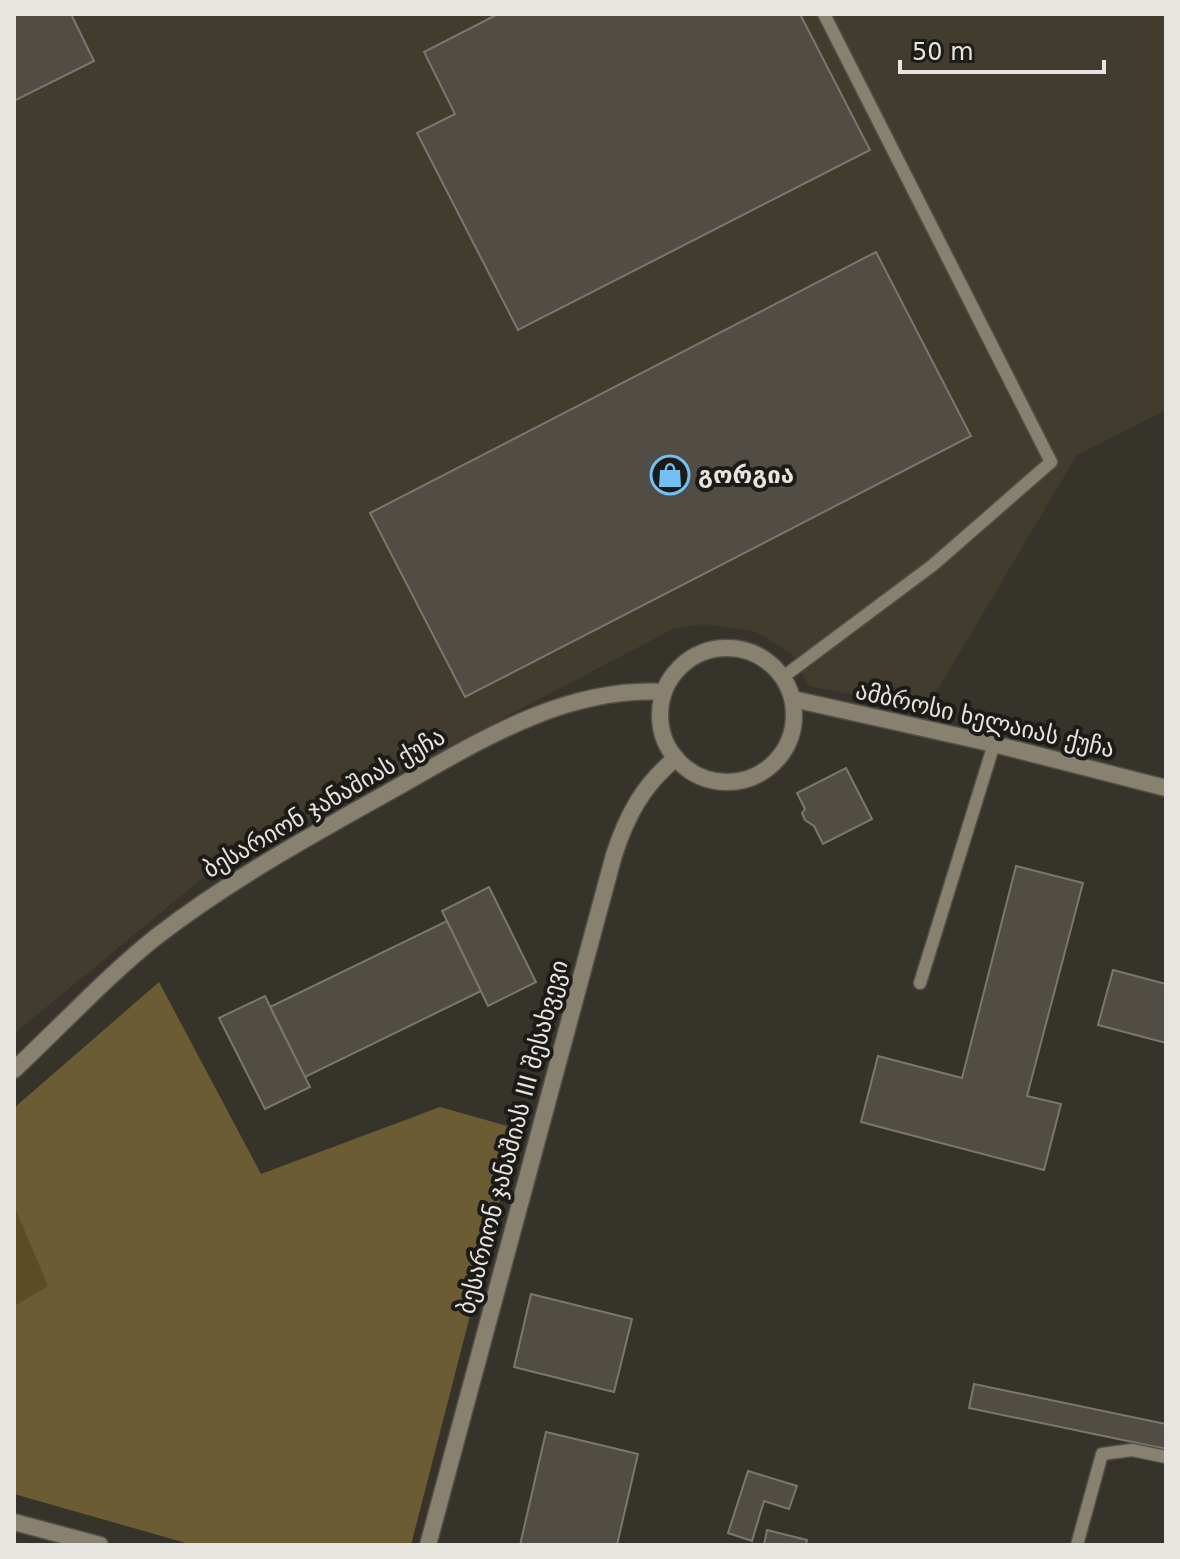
<svg xmlns="http://www.w3.org/2000/svg" width="1180" height="1559" viewBox="0 0 1180 1559" font-family="'DejaVu Sans','Noto Sans Georgian',sans-serif">
<style>
.built{fill:#423c2e}
.green{fill:#5b4c23}
.forest{fill:#6c5c33}
.building{fill:#514d45;stroke:#7a776e;stroke-width:2}
.lines{fill:none;stroke-linecap:round;stroke-linejoin:round}
.service-casing{stroke:#524f48;stroke-width:15}
.minor-casing{stroke:#524f48;stroke-width:19}
.tertiary-casing{stroke:#524f48;stroke-width:19}
.service{stroke:#88816f;stroke-width:12}
.minor{stroke:#88816f;stroke-width:16}
.tertiary{stroke:#88816f;stroke-width:16}
.labels{text-anchor:middle;dominant-baseline:central;stroke-width:8;stroke-linejoin:round;paint-order:stroke}
.poi-label{font-size:24px;font-weight:bold;fill:#e7e5e0;stroke:#1c1b17;text-anchor:start}
.street-label{font-size:24px;fill:#e7e5e0;stroke:#1c1b17}
</style>
<rect width="100%" height="100%" fill="#36332b"/>
<path class="built" d="M 14,14 L 1166,14 L 1166,410 L 1077,455 L 926,709 L 809,686 L 791,653 L 756,632 L 704,624 L 673,629 L 211,871 L 14,1034 Z"/>
<path class="green" d="M 14,1206 L 49,1287 L 14,1306 Z"/>
<path class="forest" d="M 159,982 L 261,1174 L 440,1107 L 518,1129 L 411,1545 L 193,1545 L 14,1494 L 14,1306 L 48,1286 L 14,1206 L 14,1108 Z"/>
<path class="building" d="M 14,14 L 71,14 L 94,61 L 14,101 Z
M 498,14 L 800,14 L 870,150 L 518,330 L 417,133 L 455,114 L 424,52 Z
M 876,252 L 971,436 L 465,697 L 370,513 Z
M 846,768 L 872,819 L 823,844 L 814,826 L 805,820 L 802,813 L 805,809 L 797,793 Z
M 1016,866 L 1083,883 L 1027,1096 L 1061,1104 L 1044,1170 L 861,1122 L 878,1056 L 962,1078 Z
M 489,887 L 536,982 L 488,1006 L 442,911 Z
M 447,921 L 481,991 L 305,1077 L 270,1007 Z
M 1113,970 L 1166,984 L 1166,1043 L 1098,1025 Z
M 265,996 L 310,1087 L 265,1109 L 219,1018 Z
M 531,1294 L 632,1319 L 614,1392 L 514,1367 Z
M 974,1384 L 1166,1424 L 1166,1449 L 969,1408 Z
M 546,1432 L 638,1454 L 617,1545 L 520,1545 Z
M 748,1471 L 797,1486 L 789,1509 L 764,1501 L 752,1541 L 728,1533 Z
M 767,1530 L 807,1540 L 806,1545 L 764,1545 Z"/>
<g class="lines">
<defs>
<path id="service" d="M 783,677 L 933,565 L 1051,462 L 824,14
M 920,983 L 994,744
M 1077,1545 L 1102,1454 L 1132,1450 L 1166,1457"/>
<path id="minor" d="M 428,1545 L 614,855 C 627,815 643,785 676,758"/>
<path id="tertiary" d="M660 715a67 67 0 1 1 134 0a67 67 0 1 1-134 0Z
M 793,699 L 994,744 L 1166,788
M 14,1070 C 61,1026 106,977 156,937 C 226,883 301,841 378,798 C 467,749 558,686 664,692
M 14,1522 L 100,1545"/>
</defs>
<use href="#service" class="service-casing"/>
<use href="#minor" class="minor-casing"/>
<use href="#tertiary" class="tertiary-casing"/>
<use href="#service" class="service"/>
<use href="#minor" class="minor"/>
<use href="#tertiary" class="tertiary"/>
</g>
<defs>
<symbol id="shop-ring" viewBox="-11 -11 22 22"><circle r="9.5" fill="#1c1b17" stroke="#72c1f5" stroke-width="1.5"/><path d="M-5-2.5h2.3a2.7 3.5 0 0 1 5.4 0H5L5.5 6h-11ZM-1.5-2.5h3a1.5 2.3 0 0 0-3 0Z" fill="#72c1f5"/></symbol>
</defs>
<g fill-rule="evenodd">
<use href="#shop-ring" x="648" y="453" width="44" height="44"/>
</g>
<g class="labels">
<g class="poi-label">
<text x="698" y="475">გორგია</text>
</g>
<g class="street-label">
<text transform="translate(985 720) rotate(13)">ამბროსი ხელაიას ქუჩა</text>
<text transform="translate(324 803) rotate(-30)">ბესარიონ ჯანაშიას ქუჩა</text>
<text transform="translate(513 1137) rotate(-75)">ბესარიონ ჯანაშიას III შესახვევი</text>
</g>
</g>
<rect width="1180" height="1559" fill="none" stroke="#e7e5e0" stroke-width="32"/>
<path d="M900 60v12h204v-12" fill="none" stroke="#e7e5e0" stroke-width="4"/>
<text x="912" y="60" font-size="24" fill="#e7e5e0" stroke="#1c1b17" stroke-width="6" paint-order="stroke">50 m</text>
</svg>
